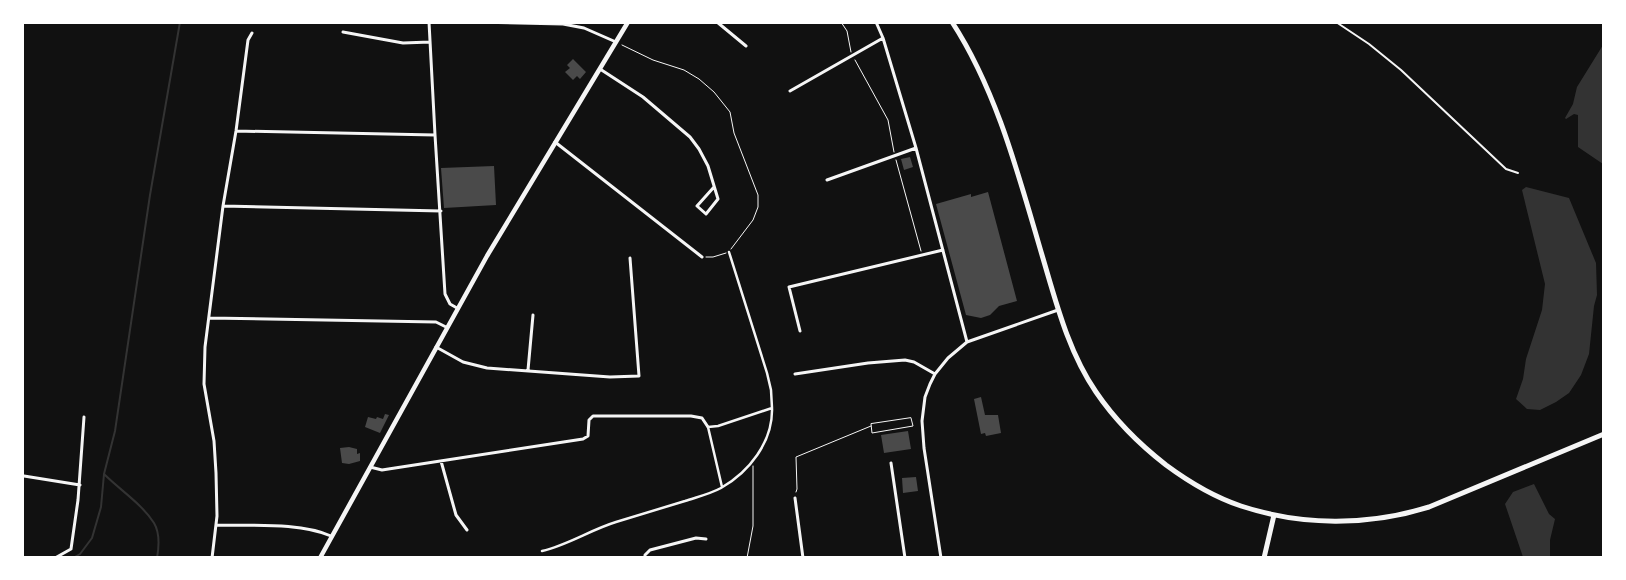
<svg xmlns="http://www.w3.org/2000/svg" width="1626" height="580" viewBox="0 0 1626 580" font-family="'Varela Round',sans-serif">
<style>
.water{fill:#333}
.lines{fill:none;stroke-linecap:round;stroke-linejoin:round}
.stream{stroke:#333;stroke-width:2}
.building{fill:#4a4a4a}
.path{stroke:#f5f5f5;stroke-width:1}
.service{stroke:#f5f5f5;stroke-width:2}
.pedestrian{stroke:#f5f5f5;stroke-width:2.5}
.minor{stroke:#f5f5f5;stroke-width:3}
.tertiary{stroke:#f5f5f5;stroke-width:4.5}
.primary{stroke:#f5f5f5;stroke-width:5}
</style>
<rect width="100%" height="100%" fill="#111"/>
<path class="water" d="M 1603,45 L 1603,164 L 1578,147 L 1578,115 L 1574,114 L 1566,119 L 1565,118 L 1573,104 L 1577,87 Z
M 1526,187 L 1569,198 L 1596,263 L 1597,295 L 1594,306 L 1589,354 L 1581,375 L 1569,393 L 1556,402 L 1540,410 L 1527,409 L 1516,399 L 1523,379 L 1526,359 L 1542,310 L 1545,284 L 1522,190 Z
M 1534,484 L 1549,514 L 1555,519 L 1550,540 L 1550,557 L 1523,557 L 1505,504 L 1513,492 Z"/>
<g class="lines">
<path class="stream" d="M 104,474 C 120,490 142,504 154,523 C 160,533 159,547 157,558
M 73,558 L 80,554 L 92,538 L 101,507 L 104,474 L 115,431 L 150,195 L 180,22"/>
</g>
<path class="building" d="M 573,59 L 586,72 L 580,79 L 577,76 L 573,80 L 565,72 L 570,68 L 567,65 Z
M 910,157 L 913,167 L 904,170 L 901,159 Z
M 494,166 L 496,205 L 444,208 L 441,168 Z
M 988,192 L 1017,301 L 999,306 L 990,315 L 981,318 L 966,315 L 936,204 L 971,194 L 971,197 Z
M 981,397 L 985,415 L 998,415 L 1001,433 L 986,436 L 985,433 L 981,434 L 974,399 Z
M 385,414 L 389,415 L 380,433 L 365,427 L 368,417 L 376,419 L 377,417 L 383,419 Z
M 908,431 L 911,449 L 884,453 L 881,435 Z
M 349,447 L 357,449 L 357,454 L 360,453 L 360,461 L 349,464 L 342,463 L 340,448 Z
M 916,477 L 918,491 L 903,493 L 902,478 Z"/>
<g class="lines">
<path class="path" d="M 841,22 L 847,31 L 851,52
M 622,45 L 653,60 L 684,70 L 699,79 L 714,92 L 730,112 L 734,133 L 758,195 L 758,207 L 753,220 L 731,249
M 855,60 L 888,120 L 894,152
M 896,160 L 921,251
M 706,257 L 713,257 L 726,253
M 911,418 L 913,426 L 872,433 L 871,424 Z
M 796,492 L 797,489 L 796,457 L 871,426
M 747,558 L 753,526 L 753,466"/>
<path class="service" d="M 1336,22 L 1369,44 L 1401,70 L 1506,169 L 1518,173"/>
<path class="pedestrian" d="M 722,487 L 708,427 L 718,426 L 772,408 L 771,390 L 767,373 L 729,252
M 542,551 C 568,545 590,530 616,522 C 639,515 662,508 685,501 C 697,497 710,494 721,488 C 749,472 773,442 772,408"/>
<path class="minor" d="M 429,22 L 435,135 L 445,294 L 450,304 L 457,308
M 474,22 L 563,24 L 584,28 L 616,42
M 717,22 L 746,46
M 876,22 L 883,38 L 916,148 L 967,342
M 343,32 L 403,43 L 430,42
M 600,69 L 643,97 L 690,137 L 699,149 L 708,166 L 718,199 L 706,214 L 697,206 L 714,187
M 790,91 L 883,38
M 236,131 L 435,135
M 555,142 L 702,257
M 827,180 L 916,148
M 223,206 L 441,211
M 209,318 L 436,322 L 446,327
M 800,331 L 789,287 L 943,250
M 436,347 L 463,362 L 487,368 L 610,377 L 639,376 L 630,258
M 528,370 L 533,315
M 795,374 L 868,363 L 905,360 L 914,362 L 935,374
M 441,461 L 456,515 L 467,530
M 891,463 L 905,558
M 370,467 L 382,470 L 583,439 L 588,436 L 589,420 L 593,416 L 691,416 L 702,418 L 708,427
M 24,476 L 80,485
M 795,498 L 803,558
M 216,525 C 251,526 300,522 331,536
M 55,558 L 71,549 L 78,500 L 84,417
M 212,558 L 217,516 L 216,473 L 214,441 L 204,384 L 205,347 L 223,206 L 236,131 L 248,40 L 252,33
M 645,558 L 645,555 L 650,550 L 696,538 L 706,539
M 941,558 L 924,448 L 922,421 L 925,397 L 930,384 L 935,374 L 948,358 L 967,342 L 1058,310"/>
<path class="tertiary" d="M 320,558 L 487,256 L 628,22"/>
<path class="primary" d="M 952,22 C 997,91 1019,177 1042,255 C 1056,302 1068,351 1096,392 C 1115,420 1139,444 1166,465 C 1189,482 1214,497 1241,506 C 1302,526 1368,526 1429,507 L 1604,434
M 1264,558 L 1274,515"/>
</g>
<rect width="1626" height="580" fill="none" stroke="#ffffff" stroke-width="48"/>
</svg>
